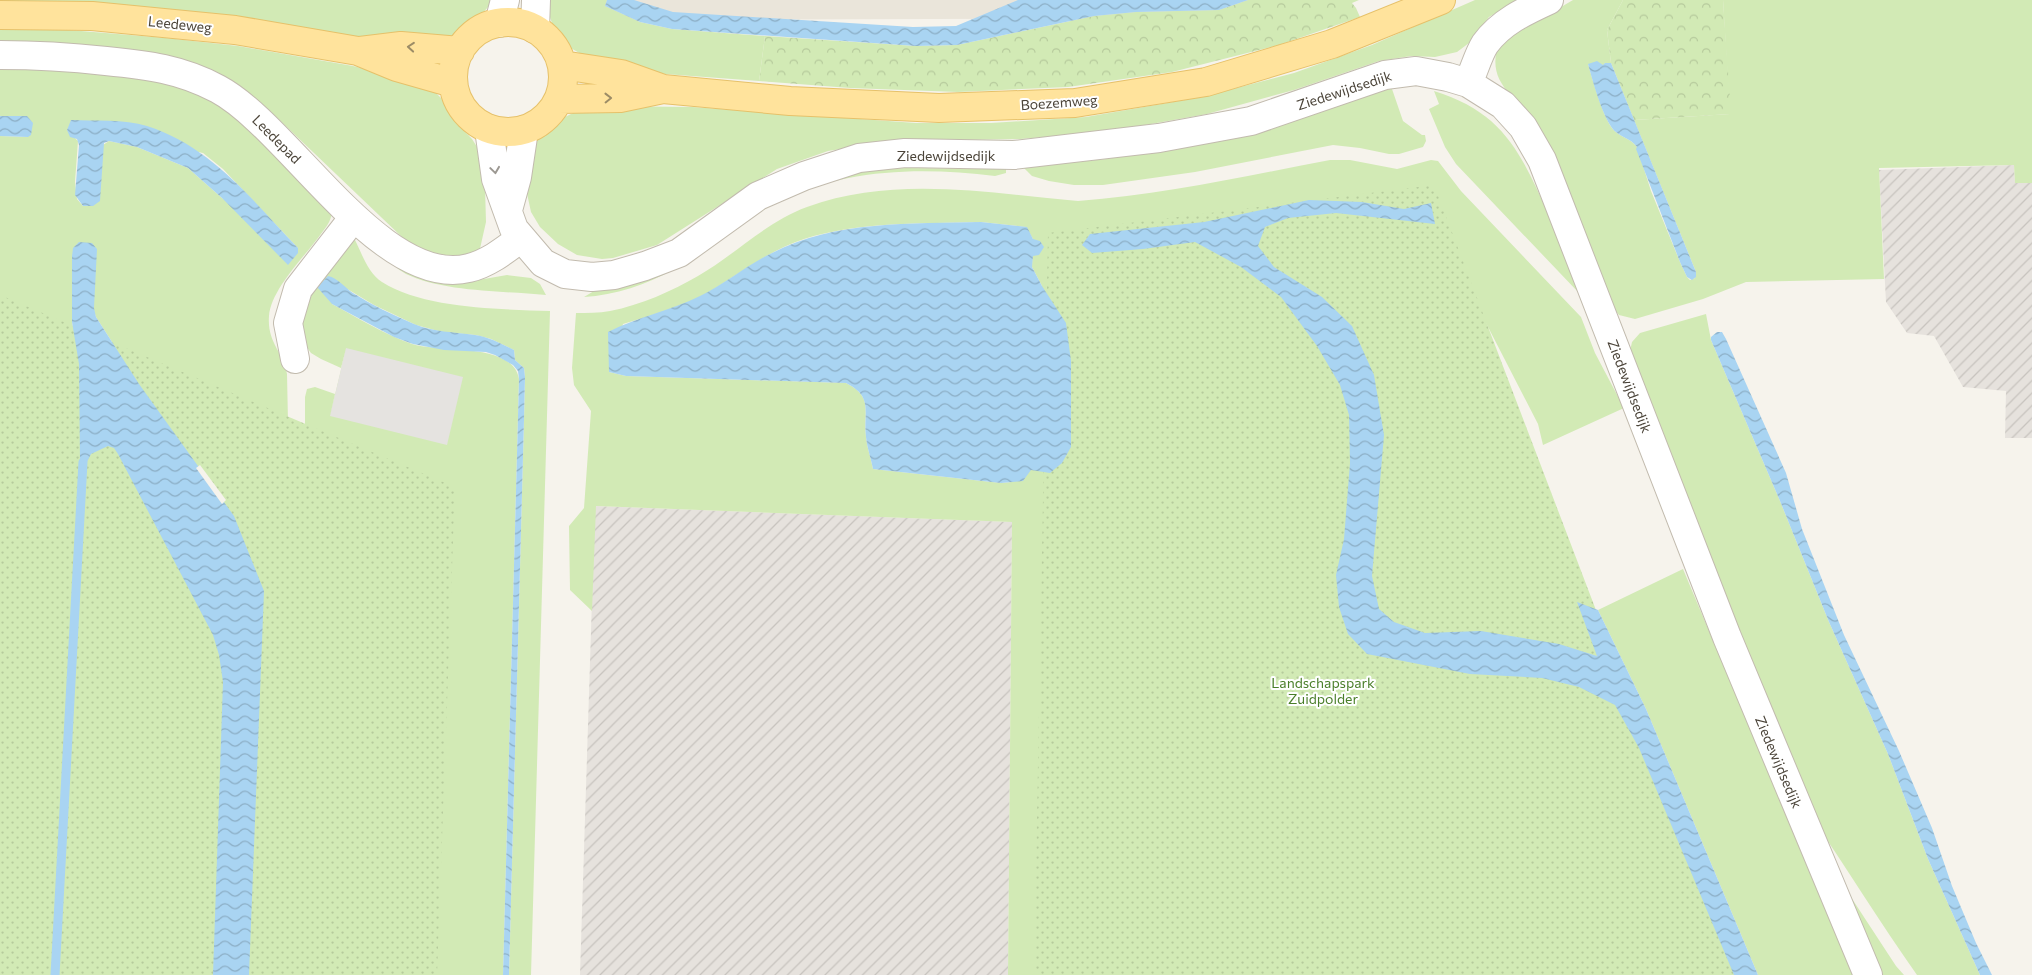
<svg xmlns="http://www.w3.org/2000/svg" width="2032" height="975" viewBox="0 0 2032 975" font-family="Commissioner,sans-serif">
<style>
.residential{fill:#eae5da}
.industrial{fill:url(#industrial-furrows)}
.green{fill:#d2eab5;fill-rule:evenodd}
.forest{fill:url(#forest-crowns)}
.park{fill:url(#park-dots)}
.parking{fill:#e5e3e0}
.water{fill:url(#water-waves)}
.pier{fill:#f6f3ec}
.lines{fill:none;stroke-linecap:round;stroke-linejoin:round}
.stream{stroke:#a9d4f2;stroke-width:9}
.minor-casing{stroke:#c2bbae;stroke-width:30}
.major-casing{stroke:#e6c16a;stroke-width:30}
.minor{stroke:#fff;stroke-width:28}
.major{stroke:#ffe39c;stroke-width:28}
.oneway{stroke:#9c8c66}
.oneway2{stroke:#9c9892}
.labels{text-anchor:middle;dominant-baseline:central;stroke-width:4;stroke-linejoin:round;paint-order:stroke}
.street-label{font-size:14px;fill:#4b4439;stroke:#fff}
.park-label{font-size:14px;fill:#4a7f2a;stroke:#fff}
</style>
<defs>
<pattern id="industrial-furrows" width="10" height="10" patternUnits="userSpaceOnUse" patternTransform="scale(1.25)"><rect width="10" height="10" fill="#e6e2dd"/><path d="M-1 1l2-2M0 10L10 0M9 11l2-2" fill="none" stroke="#c7c3be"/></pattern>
<pattern id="forest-crowns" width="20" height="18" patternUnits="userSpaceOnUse" patternTransform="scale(1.25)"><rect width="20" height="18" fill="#d2eab5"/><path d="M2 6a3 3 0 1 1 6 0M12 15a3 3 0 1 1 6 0" fill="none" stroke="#b6ca9c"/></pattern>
<pattern id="park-dots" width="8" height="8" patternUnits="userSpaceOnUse" patternTransform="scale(1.25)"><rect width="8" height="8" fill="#d2eab5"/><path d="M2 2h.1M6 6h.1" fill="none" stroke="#b6ca9c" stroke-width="1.8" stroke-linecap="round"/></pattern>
<pattern id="water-waves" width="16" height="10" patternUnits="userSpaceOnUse" patternTransform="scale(1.25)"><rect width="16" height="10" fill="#a9d4f2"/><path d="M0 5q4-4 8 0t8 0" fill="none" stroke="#8caec5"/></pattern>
</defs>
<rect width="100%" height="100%" fill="#f6f3ec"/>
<path class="residential" d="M 594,0 L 1338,0 L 1288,18 L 592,20 Z"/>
<path class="industrial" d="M 2014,165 L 2015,183 L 2032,183 L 2032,438 L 2005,438 L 2006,391 L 1963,387 L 1934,336 L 1907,333 L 1886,302 L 1879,170 Z
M 595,506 L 1012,522 L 1008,975 L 580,975 Z"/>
<path class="green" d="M 0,0 L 494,0 L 464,35 L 419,41 L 355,38 L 0,5 Z
M 544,0 L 607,0 L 605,6 L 640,22 L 672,29 L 765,36 L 759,81 L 665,74 L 588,58 L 569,47 L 553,26 Z
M 1475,0 L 1518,0 L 1489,17 L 1469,43 L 1457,52 L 1435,57 L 1411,56 L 1379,61 L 1294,90 L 1207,114 L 1106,132 L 1020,139 L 892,141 L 828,151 L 777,169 L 657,245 L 613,258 L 602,259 L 577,255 L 558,244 L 540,227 L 531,212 L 526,189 L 534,145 L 539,137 L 563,118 L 579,110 L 598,106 L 692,107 L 916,123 L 991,123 L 1086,117 L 1202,97 L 1294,73 L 1372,45 Z
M 1573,0 L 1623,0 L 1607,30 L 1611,63 L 1605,63 L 1604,65 L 1588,64 C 1593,81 1602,114 1612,128 C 1617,136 1631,138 1637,147 L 1651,191 L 1680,262 L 1687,277 L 1690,280 L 1695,278 L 1696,272 L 1634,120 L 1730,114 L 1723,0 L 2032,0 L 2032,183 L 2015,183 L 2014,165 L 1879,168 L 1884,279 L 1746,282 L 1703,299 L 1635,319 L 1619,315 L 1613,308 L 1512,97 C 1496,79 1492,67 1498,44 Z
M 0,29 L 69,30 L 166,38 L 238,46 L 353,66 L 386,74 L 435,92 L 441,98 L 452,118 L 472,139 L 479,150 L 485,187 L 486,222 L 479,253 L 426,260 L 270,111 L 242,91 L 0,44 Z
M 0,68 L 143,75 L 188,87 L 228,107 L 332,211 C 331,223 325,228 318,238 C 303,258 271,290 269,316 C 267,343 283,351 287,374 L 289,470 L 139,384 L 96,317 L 73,248 L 72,322 L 79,364 L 0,975 L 0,136 L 28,137 L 27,116 L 0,116 ZM 70,125 L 203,153 L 223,169 L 298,248 L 222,198 L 188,168 L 137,147 L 109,141 L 103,145 L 83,206 L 77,199 L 75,182 L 78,141 L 67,130 Z
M 1392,89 L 1403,121 L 1422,135 L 1425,135 L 1426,141 L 1423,147 L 1399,154 L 1389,154 L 1360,148 L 1333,145 L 1195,172 L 1103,185 L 1074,185 L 1049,181 L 1032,176 L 1023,167 L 1106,159 L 1209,142 L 1376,91 Z
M 1434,91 C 1502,112 1520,151 1547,211 C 1559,238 1570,265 1579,293 L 1456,164 L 1445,147 L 1429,109 L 1439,104 Z
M 1330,160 L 1350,160 L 1397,169 L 1431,160 L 1438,161 L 1461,191 L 1581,317 L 1595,353 L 1624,408 L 1543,445 L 1538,424 L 1435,224 L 1734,975 L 1008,975 L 1012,522 L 596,506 L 592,611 L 570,590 L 569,526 L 584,508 L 591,411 L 574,385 L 572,368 L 576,313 C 587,313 599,313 610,311 C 641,305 672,291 698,276 C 736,254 766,222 807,207 C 894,175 988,193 1078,201 C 1163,195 1246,176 1330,160 ZM 981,222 L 1026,227 L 1033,239 L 1032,267 L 1042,286 L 1012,482 L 1001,483 L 873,469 C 871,458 867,448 866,437 C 863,411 874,397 846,383 L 626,376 L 609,372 L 623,324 C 649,316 678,308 702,296 C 736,277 767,251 804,239 C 861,221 922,224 981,222 Z
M 906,168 L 1006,169 L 1006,173 L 995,176 C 922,167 843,168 776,203 C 740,222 709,250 674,269 C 647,285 615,295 584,297 L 594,291 L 621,286 C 691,247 761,200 838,177 C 860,171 883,169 906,168 Z
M 355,240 C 362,254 368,273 382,282 C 425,309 500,309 550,311 L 531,975 L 509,975 L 524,420 L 525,377 L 524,368 L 515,360 L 514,350 L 491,339 L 476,335 L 442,332 L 416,325 L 374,305 L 344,287 L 339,282 L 332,304 C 358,318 384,334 412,344 C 440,353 513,342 519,379 L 503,975 L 413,975 L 305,448 L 305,397 L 307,389 L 315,387 L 335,394 L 330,416 L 346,349 L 341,368 L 321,359 L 311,353 L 304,343 L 300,327 L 305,298 L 344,246 Z
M 382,255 L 444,281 L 461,283 L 507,275 L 531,278 L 540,284 L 546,295 C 504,291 443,292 406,274 C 397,269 390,262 382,255 Z
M 1706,314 L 1711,340 L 1780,501 L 1829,622 L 1888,754 L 1928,859 L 1980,975 L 1917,975 C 1880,923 1847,868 1810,815 L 1630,351 L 1632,342 L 1640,333 Z
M 1683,569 L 1853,975 L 1758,975 L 1646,709 L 1598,610 Z
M 1843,885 L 1896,966 L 1904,975 L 1882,975 Z"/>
<path class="forest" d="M 1248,0 L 1359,0 L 1352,3 L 1356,8 L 1360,17 L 1279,45 L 1172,72 L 1068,87 L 958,92 L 850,88 L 759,81 L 765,36 L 916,46 L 957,45 L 1094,16 L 1136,12 L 1219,10 Z
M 1623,0 L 1723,0 L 1731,114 L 1634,120 L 1611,63 L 1607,30 Z"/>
<path class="park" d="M 1434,185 L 1735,975 L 1034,975 L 1048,233 Z
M 0,295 L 455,487 L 437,975 L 0,975 Z"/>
<path class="parking" d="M 346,348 L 463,377 L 447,445 L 330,416 Z"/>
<path class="water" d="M 607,0 L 634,0 L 673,12 L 913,27 L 956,26 L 1018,0 L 1248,0 L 1219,10 L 1136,12 L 1094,16 L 957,45 L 916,46 L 672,29 L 640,22 L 605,6 Z
M 1597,61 L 1603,65 L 1605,63 L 1611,63 L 1696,272 L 1696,277 L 1692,280 L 1687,277 L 1680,262 L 1636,149 L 1637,147 C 1631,138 1617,136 1612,128 C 1601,112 1593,82 1588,64 Z
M 0,116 L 27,116 L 33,123 L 31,135 L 28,137 L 0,136 Z
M 71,120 C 95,121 124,119 147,126 C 211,146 253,201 298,248 L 298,253 L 288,265 L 222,198 L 188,168 L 137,147 L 109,141 L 104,143 L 100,201 L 93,206 L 83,206 L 75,195 L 79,145 L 77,139 L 70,137 L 67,130 Z
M 1309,200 L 1362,202 L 1404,209 L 1431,203 L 1435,224 L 1336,213 L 1288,218 L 1265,227 L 1258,246 L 1274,267 L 1322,297 L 1352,326 L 1374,375 L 1384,435 L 1372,576 L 1379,609 L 1394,622 L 1425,633 L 1481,631 L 1559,644 L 1597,656 L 1577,602 L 1598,610 L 1646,709 L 1758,975 L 1734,975 L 1639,748 L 1615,705 L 1579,687 L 1542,678 L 1470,674 L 1367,654 L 1348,634 L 1339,607 L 1336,575 L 1344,539 L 1350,463 L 1349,415 L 1340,385 L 1317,346 L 1281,297 L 1241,267 L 1195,242 L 1143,249 L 1092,253 L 1082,245 L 1090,234 L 1204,222 Z
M 981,222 L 1027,227 L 1033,239 L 1040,241 L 1044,247 L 1039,255 L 1033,256 L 1032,267 L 1042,286 L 1066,323 L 1071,361 L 1071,447 L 1062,463 L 1050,473 L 1031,470 L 1023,481 L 1001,483 L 873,469 C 871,458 867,448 866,437 C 863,412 874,397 846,383 L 626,376 L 609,372 L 608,332 C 637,317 670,311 700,296 C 725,284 747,265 772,253 C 836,220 911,224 981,222 Z
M 79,242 L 92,243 L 97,249 L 94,308 L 96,317 L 139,384 L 234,516 L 264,591 L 249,975 L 213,975 L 223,682 L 219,655 L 213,635 L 118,454 L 114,448 L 108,446 L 91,454 L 87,462 L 80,462 L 79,364 L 72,322 L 72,256 L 73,248 Z
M 328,276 C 338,278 344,287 353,293 C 372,305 393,315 414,324 C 434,332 454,332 475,335 C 489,337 502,344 514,350 L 515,360 L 524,368 L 525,377 L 524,420 L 509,975 L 503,975 L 519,379 L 518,371 L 513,365 L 495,355 L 486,352 L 444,350 L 413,344 L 394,337 L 332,304 L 317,287 Z
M 1717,332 L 1722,332 L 1726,339 L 1786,473 L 1802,529 L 1844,635 L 1899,751 L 1932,828 L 1952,886 L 1976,943 L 1992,975 L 1980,975 L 1928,859 L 1888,754 L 1829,622 L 1780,501 L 1711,340 L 1711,337 Z"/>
<path class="pier" d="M 200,465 L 226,500 L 222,504 L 196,468 Z"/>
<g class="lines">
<path class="stream" d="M 55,975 L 83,462"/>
<defs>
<path id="minor" d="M 499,23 L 505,0
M 535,29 L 536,0
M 0,55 C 36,55 70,57 106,61 C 147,65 181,69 218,89 C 289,127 382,290 469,268 C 489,263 505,250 521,238
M 1468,83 C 1474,71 1478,55 1485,44 C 1501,22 1525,11 1549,0
M 489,129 L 496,179 L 514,229 L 543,263 L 565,274 L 592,277 L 614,275 L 645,266 L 679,253 L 758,196 L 804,176 L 859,158 L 905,153 L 1014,155 L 1159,138 L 1251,121 L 1385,75 L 1416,71 L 1448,77 L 1468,83 L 1503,105 L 1523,127 L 1542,160 L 1727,637 L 1868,975
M 508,210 L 517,177 L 524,130
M 295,359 L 288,323 L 298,289 L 354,217"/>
<path id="major" d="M 0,15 L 92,16 L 235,30 L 358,51 L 397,67 L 453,83
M453 77a55 55 0 1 1 110 0a55 55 0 1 1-110 0Z
M 360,51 L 401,46 L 460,51
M 562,65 L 621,74 L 663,89 L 790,101 L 939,108 L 1075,103 L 1206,82 L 1332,44 L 1441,0
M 559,99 L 620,98 L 663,89"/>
</defs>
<use href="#minor" class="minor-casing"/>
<use href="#major" class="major-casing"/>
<use href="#minor" class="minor"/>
<use href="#major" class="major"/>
</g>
<defs><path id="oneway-chevron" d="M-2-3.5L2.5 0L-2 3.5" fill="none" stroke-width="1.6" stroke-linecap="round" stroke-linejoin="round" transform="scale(1.25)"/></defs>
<g class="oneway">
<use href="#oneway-chevron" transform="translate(411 47) rotate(-175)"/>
<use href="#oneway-chevron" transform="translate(608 98) rotate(-1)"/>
</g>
<use class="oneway2" href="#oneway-chevron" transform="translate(495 170) rotate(82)"/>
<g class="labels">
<g class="street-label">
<text transform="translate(180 24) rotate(6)">Leedeweg</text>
<text transform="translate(1344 90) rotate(-18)">Ziedewijdsedijk</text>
<text transform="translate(1059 102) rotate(-4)">Boezemweg</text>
<text transform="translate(277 139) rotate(45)">Leedepad</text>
<text x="946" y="155">Ziedewijdsedijk</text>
<text transform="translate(1630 386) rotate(69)">Ziedewijdsedijk</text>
<text transform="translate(1779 762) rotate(67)">Ziedewijdsedijk</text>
</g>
<g class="park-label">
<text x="1323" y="682">Landschapspark<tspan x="1323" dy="16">Zuidpolder</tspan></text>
</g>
</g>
</svg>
